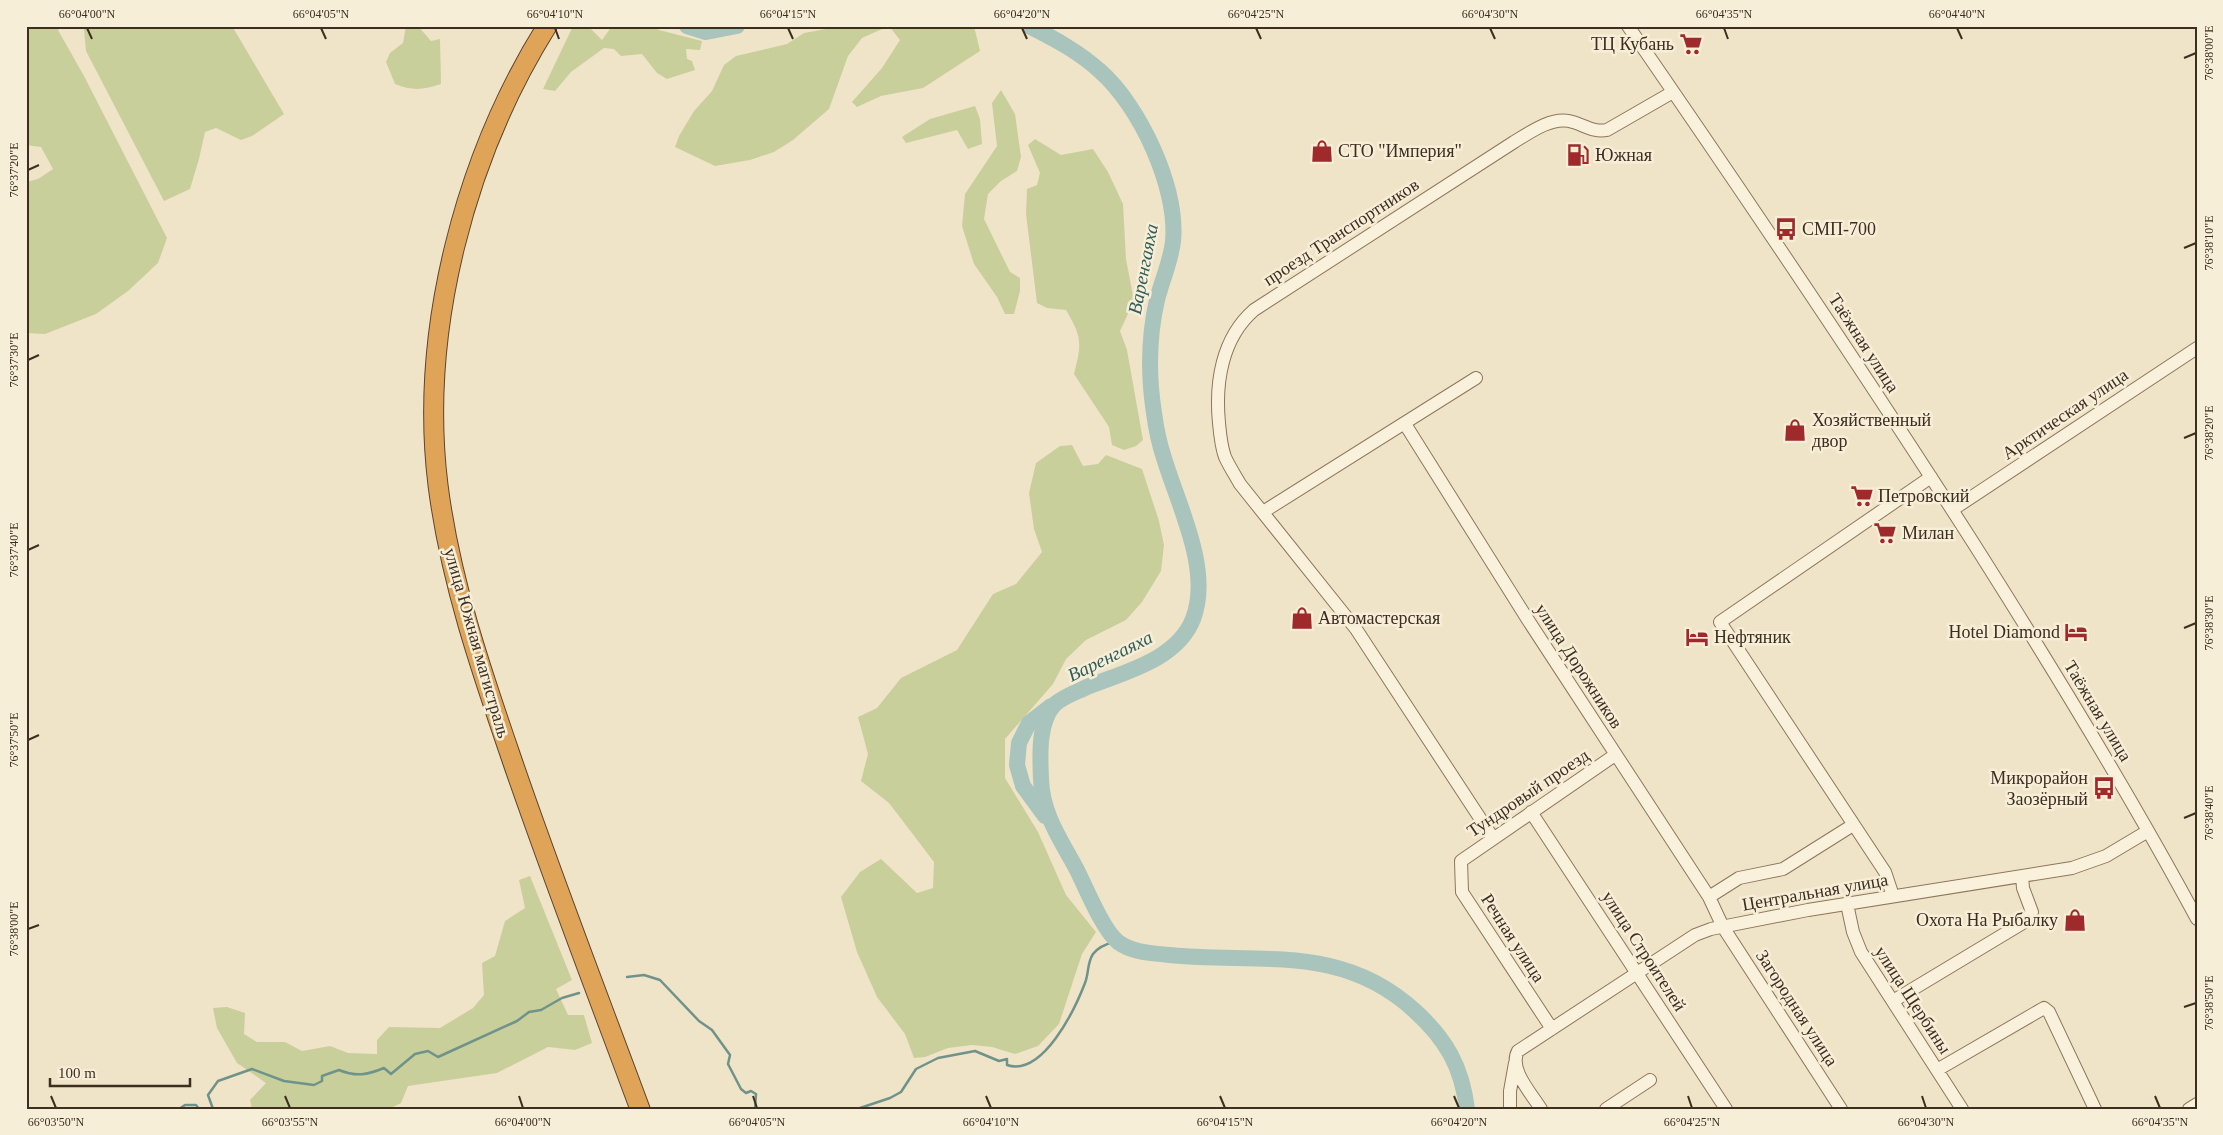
<svg xmlns="http://www.w3.org/2000/svg" width="2223" height="1135" viewBox="0 0 2223 1135" font-family="Georgia,serif">
<style>
.green{fill:#c9cf9b}
.lines{fill:none;stroke-linecap:round;stroke-linejoin:round}
.stream{stroke:#6f938a;stroke-width:2.5}
.river{stroke:#a9c4bc;stroke-width:16}
.minor-casing{stroke:#8d765c;stroke-width:14}
.highway-casing{stroke:#5b4430;stroke-width:21}
.minor{stroke:#faf1dc;stroke-width:12}
.highway{stroke:#e0a458;stroke-width:19}
.ticks{fill:none;stroke:#3d2e20;stroke-width:2}
.labels{text-anchor:middle;dominant-baseline:central;stroke-width:5;stroke-linejoin:round;paint-order:stroke}
.poi-label{font-size:18px;fill:#3d2e20;stroke:#f7eed8;text-anchor:start}
.street-label{font-size:18px;fill:#3d2e20;stroke:#f7eed8}
.water-label{font-size:19px;font-style:italic;fill:#2f5d5a;stroke:#f7eed8}
.neatline{fill:none;stroke:#3d2e20;stroke-width:2}
.ticks-label{font-size:12px;text-anchor:middle;fill:#3d2e20}
</style>
<rect width="100%" height="100%" fill="#f0e4c8"/>
<path class="green" d="M 26,26 L 62,26 L 58,30 L 84,76 L 167,238 L 158,263 L 128,291 L 96,314 L 45,334 L 26,333 L 26,182 L 38,179 L 53,169 L 41,147 L 26,145 Z
M 81,26 L 232,26 L 284,114 L 252,136 L 241,140 L 216,128 L 205,132 L 199,159 L 190,189 L 164,201 L 86,51 L 84,30 Z
M 406,26 L 418,26 L 431,41 L 440,39 L 441,84 C 424,90 412,91 395,84 L 386,62 L 390,53 L 403,43 Z
M 573,26 L 588,26 L 602,40 L 612,26 L 652,26 L 659,30 L 702,41 L 700,50 L 686,49 L 687,59 L 692,61 L 695,70 L 667,79 L 657,73 L 642,54 L 621,56 L 614,49 L 604,48 L 571,72 L 555,91 L 543,89 Z
M 842,26 L 974,26 L 980,51 L 923,88 L 881,96 L 857,107 L 852,102 L 882,68 L 900,40 L 889,26 L 862,38 L 848,56 L 829,109 L 793,140 L 774,152 L 750,160 L 715,166 L 675,147 L 679,136 L 694,111 L 712,91 L 724,65 L 736,56 L 787,44 L 804,33 Z
M 1001,90 L 1015,114 L 1021,157 L 1017,171 L 1001,181 L 988,194 L 984,219 L 1010,272 L 1020,278 L 1020,291 L 1014,314 L 1005,314 L 997,297 L 974,264 L 962,226 L 965,194 L 997,146 L 992,103 Z
M 975,106 L 980,119 L 982,144 L 968,149 L 957,130 L 906,143 L 902,137 L 930,119 Z
M 1035,139 L 1061,155 L 1093,149 L 1108,172 L 1123,204 L 1126,259 L 1134,301 L 1120,331 L 1127,350 L 1143,440 L 1136,446 L 1124,450 L 1112,445 L 1109,427 L 1074,374 C 1082,343 1082,337 1066,310 L 1047,308 L 1037,303 L 1026,214 L 1027,189 L 1037,185 L 1040,173 L 1028,145 Z
M 1072,445 L 1083,466 L 1098,464 L 1106,455 L 1142,469 L 1159,521 L 1164,545 L 1161,571 L 1142,602 L 1126,620 L 1086,640 L 1066,659 L 1053,684 L 1005,739 L 1005,778 L 1038,832 L 1066,895 L 1096,932 L 1082,954 L 1059,1024 L 1038,1046 L 1015,1054 L 992,1047 L 972,1045 L 948,1048 L 925,1057 L 914,1058 L 905,1034 L 877,997 L 857,952 L 841,897 L 860,872 L 881,859 L 917,893 L 933,888 L 934,862 L 889,803 L 861,781 L 868,754 L 858,717 L 877,708 L 901,678 L 957,650 L 993,594 L 1016,584 L 1042,552 L 1034,529 L 1029,493 L 1036,463 L 1060,446 Z
M 530,876 L 572,980 L 556,989 L 568,1015 L 584,1015 L 592,1043 L 575,1050 L 548,1047 L 497,1073 L 408,1086 L 401,1103 L 389,1109 L 252,1109 L 250,1100 L 266,1083 L 237,1063 L 217,1028 L 213,1008 L 227,1007 L 245,1013 L 244,1034 L 257,1042 L 285,1042 L 302,1051 L 330,1046 L 348,1053 L 377,1054 L 377,1040 L 389,1027 L 440,1028 L 473,1008 L 484,995 L 482,963 L 495,956 L 505,921 L 525,908 L 519,880 Z"/>
<g class="lines">
<path class="stream" d="M 627,977 L 644,975 L 660,980 L 699,1021 L 712,1030 L 730,1055 L 728,1064 L 741,1089 L 746,1093 L 751,1091 L 756,1094 L 755,1109
M 179,1109 L 185,1105 L 196,1105 L 199,1109
M 213,1109 L 208,1095 L 218,1081 L 252,1069 L 284,1081 L 314,1085 L 322,1081 L 322,1076 L 339,1070 C 356,1077 367,1075 384,1068 L 391,1074 L 415,1054 L 428,1051 L 438,1057 L 517,1021 L 529,1012 L 541,1010 L 562,998 L 579,993
M 857,1109 L 890,1098 L 901,1092 L 916,1069 L 938,1058 L 975,1051 L 999,1061 L 1007,1059 L 1007,1065 C 1043,1077 1075,1009 1085,983 C 1089,973 1087,963 1093,954 C 1098,947 1109,943 1116,941"/>
<path class="river" d="M 687,26 L 706,32 L 737,26
M 1029,26 C 1055,39 1079,52 1100,71 C 1140,106 1178,188 1173,241 C 1171,261 1162,280 1157,300 C 1148,339 1148,374 1154,413 C 1156,428 1159,443 1164,458 C 1178,505 1212,570 1193,619 C 1177,660 1124,672 1087,687 C 1077,692 1062,697 1054,705 C 1038,723 1040,756 1041,779 C 1042,814 1061,840 1077,870 C 1086,888 1103,930 1118,942 C 1133,953 1152,953 1169,955 C 1260,964 1341,943 1415,1011 C 1446,1039 1462,1067 1467,1109
M 1045,816 L 1023,786 L 1017,765 L 1019,743 L 1029,723 L 1051,706"/>
<defs>
<path id="minor" d="M 1628,26 C 1746,197 1862,369 1974,544 C 2052,667 2128,791 2197,919
M 1405,424 L 1528,620 L 1709,897 L 1723,927 L 1841,1109
M 1952,510 L 2197,348
M 1263,512 L 1476,378
M 1531,812 L 1726,1109
M 1493,838 L 1356,629 L 1240,484 C 1235,475 1229,466 1225,457 C 1221,446 1220,434 1219,423 C 1215,382 1222,338 1254,310 L 1514,142 C 1529,133 1551,117 1569,121 C 1583,124 1593,133 1607,130 L 1673,92
M 1893,896 L 1885,872 L 1720,622 L 1931,477
M 1709,897 L 1739,878 L 1783,869 L 1853,825
M 1847,904 L 1853,932 L 1861,952 L 1962,1109
M 1893,1001 L 2026,921 L 2032,912 L 2023,888 L 2022,876
M 1552,1029 L 1462,892 L 1461,861 L 1615,755
M 1937,1070 L 2044,1008 L 2049,1012 L 2095,1109
M 1510,1109 L 1510,1091 L 1515,1063
M 1541,1109 C 1532,1094 1508,1069 1518,1051 L 1695,935 L 1711,929 L 1808,910 L 2072,868 L 2106,856 L 2148,831
M 1606,1109 L 1650,1080
M 2189,1109 L 2197,1104"/>
<path id="highway" d="M 547,26 C 465,157 419,331 438,485 C 450,580 481,670 512,760 C 552,877 597,993 640,1109"/>
</defs>
<use href="#minor" class="minor-casing"/>
<use href="#highway" class="highway-casing"/>
<use href="#minor" class="minor"/>
<use href="#highway" class="highway"/>
</g>
<path class="ticks" d="M 87,28 L 92,39M 321,28 L 326,39M 555,28 L 559,39M 788,28 L 793,39M 1022,28 L 1027,39M 1256,28 L 1261,39M 1490,28 L 1495,39M 1724,28 L 1728,39M 1957,28 L 1962,39M 2184,58 L 2196,53M 28,170 L 39,165M 2184,248 L 2196,243M 28,360 L 39,355M 2184,438 L 2196,433M 28,550 L 39,545M 2184,628 L 2196,623M 28,740 L 39,735M 2184,818 L 2196,813M 28,929 L 39,925M 2184,1007 L 2196,1003M 51,1096 L 56,1108M 285,1096 L 290,1108M 519,1096 L 523,1108M 753,1096 L 757,1108M 986,1096 L 991,1108M 1220,1096 L 1225,1108M 1454,1096 L 1459,1108M 1688,1096 L 1692,1108M 1922,1096 L 1926,1108M 2155,1096 L 2160,1108"/>
<defs>
<symbol id="supermarket-bare" viewBox="-9 -9 18 18"><path d="M-6-5.5h2.5l.6 2H6L4.5 2H-2.5L-4.4-4H-6ZM-1.5 3.2a1.3 1.3 0 1 0 .1 0ZM3 3.2a1.3 1.3 0 1 0 .1 0Z" fill="#9e2a2b" stroke="#f7eed8" stroke-width="2.5" paint-order="stroke"/></symbol>
<symbol id="shop-bare" viewBox="-9 -9 18 18"><path d="M-5-2.5h2.3a2.7 3.5 0 0 1 5.4 0H5L5.5 6h-11ZM-1.5-2.5h3a1.5 2.3 0 0 0-3 0Z" fill="#9e2a2b" stroke="#f7eed8" stroke-width="2.5" paint-order="stroke"/></symbol>
<symbol id="fuel-bare" viewBox="-9 -9 18 18"><path d="M-5.5-6h7V0h2V4h1.3V-2.5L3-4.5l.8-.8L6-3V5H2.5V1h-1V6h-7ZM-4.2-4.7v3.2H.2V-4.7Z" fill="#9e2a2b" stroke="#f7eed8" stroke-width="2.5" paint-order="stroke"/></symbol>
<symbol id="bus-bare" viewBox="-9 -9 18 18"><path d="M-5-6H5V4H4V6H2V4H-2V6H-4V4H-5ZM-3.5-4V0h7V-4ZM-3.5 1.2v1.5H-2V1.2ZM2 1.2v1.5H3.5V1.2Z" fill="#9e2a2b" stroke="#f7eed8" stroke-width="2.5" paint-order="stroke"/></symbol>
<symbol id="hotel-bare" viewBox="-9 -9 18 18"><path d="M-6-4.5h1.5V1H6V5H4.5V3h-9V5H-6ZM-4 0a1.8 1.8 0 1 1 3.6 0ZM.5 0V-2.5h3Q6-2.5 6 0Z" fill="#9e2a2b" stroke="#f7eed8" stroke-width="2.5" paint-order="stroke"/></symbol>
</defs>
<g fill-rule="evenodd">
<use href="#supermarket-bare" x="1675" y="28" width="32" height="32"/>
<use href="#shop-bare" x="1306" y="135" width="32" height="32"/>
<use href="#fuel-bare" x="1562" y="139" width="32" height="32"/>
<use href="#bus-bare" x="1770" y="213" width="32" height="32"/>
<use href="#shop-bare" x="1779" y="414" width="32" height="32"/>
<use href="#supermarket-bare" x="1846" y="480" width="32" height="32"/>
<use href="#supermarket-bare" x="1869" y="517" width="32" height="32"/>
<use href="#shop-bare" x="1286" y="602" width="32" height="32"/>
<use href="#hotel-bare" x="2060" y="616" width="32" height="32"/>
<use href="#hotel-bare" x="1681" y="621" width="32" height="32"/>
<use href="#bus-bare" x="2088" y="772" width="32" height="32"/>
<use href="#shop-bare" x="2059" y="904" width="32" height="32"/>
</g>
<g class="labels">
<g class="poi-label">
<text x="1674" y="44" text-anchor="end">ТЦ Кубань</text>
<text x="1338" y="151">СТО "Империя"</text>
<text x="1595" y="155">Южная</text>
<text x="1802" y="229">СМП-700</text>
<text x="1812" y="420">Хозяйственный<tspan x="1812" dy="21">двор</tspan></text>
<text x="1878" y="496">Петровский</text>
<text x="1902" y="533">Милан</text>
<text x="1318" y="618">Автомастерская</text>
<text x="2060" y="632" text-anchor="end">Hotel Diamond</text>
<text x="1714" y="637">Нефтяник</text>
<text x="2088" y="778" text-anchor="end">Микрорайон<tspan x="2088" dy="21">Заозёрный</tspan></text>
<text x="2058" y="920" text-anchor="end">Охота На Рыбалку</text>
</g>
<g class="street-label">
<text transform="translate(1341 232) rotate(-33)">проезд Транспортников</text>
<text transform="translate(1864 343) rotate(57)">Таёжная улица</text>
<text transform="translate(2065 414) rotate(-34)">Арктическая улица</text>
<text transform="translate(477 643) rotate(74)">улица Южная магистраль</text>
<text transform="translate(1579 666) rotate(57)">улица Дорожников</text>
<text transform="translate(2098 711) rotate(59)">Таёжная улица</text>
<text transform="translate(1528 793) rotate(-34)">Тундровый проезд</text>
<text transform="translate(1815 892) rotate(-10)">Центральная улица</text>
<text transform="translate(1513 938) rotate(57)">Речная улица</text>
<text transform="translate(1644 951) rotate(57)">улица Строителей</text>
<text transform="translate(1913 1000) rotate(57)">улица Щербины</text>
<text transform="translate(1797 1008) rotate(57)">Загородная улица</text>
</g>
<g class="water-label">
<text transform="translate(1143 269) rotate(-79)">Варенгаяха</text>
<text transform="translate(1110 656) rotate(-26)">Варенгаяха</text>
</g>
</g>
<rect width="2223" height="1135" fill="none" stroke="#f7eed8" stroke-width="55"/>
<path d="M50 1078v8h140v-8" fill="none" stroke="#3d2e20" stroke-width="2.5"/>
<text x="58" y="1078" font-size="15" fill="#3d2e20" stroke="#f7eed8" stroke-width="4" paint-order="stroke">100 m</text>
<rect x="28" y="28" width="2168" height="1080" class="neatline"/>
<g class="ticks-label">
<text x="87" y="18">66°04'00"N</text>
<text x="321" y="18">66°04'05"N</text>
<text x="555" y="18">66°04'10"N</text>
<text x="788" y="18">66°04'15"N</text>
<text x="1022" y="18">66°04'20"N</text>
<text x="1256" y="18">66°04'25"N</text>
<text x="1490" y="18">66°04'30"N</text>
<text x="1724" y="18">66°04'35"N</text>
<text x="1957" y="18">66°04'40"N</text>
<text transform="translate(2209 53) rotate(-90)" y="4">76°38'00"E</text>
<text transform="translate(14 170) rotate(-90)" y="4">76°37'20"E</text>
<text transform="translate(2209 243) rotate(-90)" y="4">76°38'10"E</text>
<text transform="translate(14 360) rotate(-90)" y="4">76°37'30"E</text>
<text transform="translate(2209 433) rotate(-90)" y="4">76°38'20"E</text>
<text transform="translate(14 550) rotate(-90)" y="4">76°37'40"E</text>
<text transform="translate(2209 623) rotate(-90)" y="4">76°38'30"E</text>
<text transform="translate(14 740) rotate(-90)" y="4">76°37'50"E</text>
<text transform="translate(2209 813) rotate(-90)" y="4">76°38'40"E</text>
<text transform="translate(14 929) rotate(-90)" y="4">76°38'00"E</text>
<text transform="translate(2209 1003) rotate(-90)" y="4">76°38'50"E</text>
<text x="56" y="1126">66°03'50"N</text>
<text x="290" y="1126">66°03'55"N</text>
<text x="523" y="1126">66°04'00"N</text>
<text x="757" y="1126">66°04'05"N</text>
<text x="991" y="1126">66°04'10"N</text>
<text x="1225" y="1126">66°04'15"N</text>
<text x="1459" y="1126">66°04'20"N</text>
<text x="1692" y="1126">66°04'25"N</text>
<text x="1926" y="1126">66°04'30"N</text>
<text x="2160" y="1126">66°04'35"N</text>
</g>
</svg>
